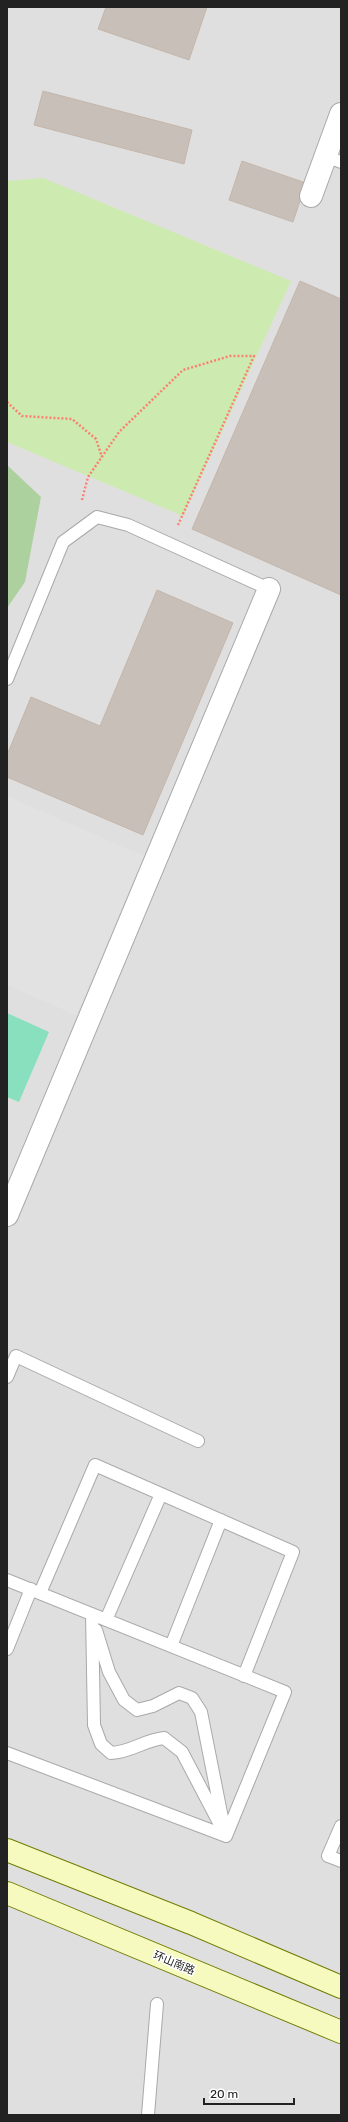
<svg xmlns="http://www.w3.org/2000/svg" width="348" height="2122" viewBox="0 0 348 2122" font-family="Rubik,'Noto Sans SC',sans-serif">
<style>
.residential{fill:#e0dfdf}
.grass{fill:#cdebb0}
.forest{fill:#add19e}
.pitch{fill:#88e0be}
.parking{fill:#e2e2e2}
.building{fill:#c7bfb8;stroke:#c4b6ab}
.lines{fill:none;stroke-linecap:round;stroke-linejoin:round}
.service-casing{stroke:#a9a9a9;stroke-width:14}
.minor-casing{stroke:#a9a9a9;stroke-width:24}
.secondary-casing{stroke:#707d05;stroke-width:24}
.path{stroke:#fa8072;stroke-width:2.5;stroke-dasharray:2 2;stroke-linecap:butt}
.service{stroke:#fff;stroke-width:12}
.minor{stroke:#fff;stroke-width:22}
.secondary{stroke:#f7fabf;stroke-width:22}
.labels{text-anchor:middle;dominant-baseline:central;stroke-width:3;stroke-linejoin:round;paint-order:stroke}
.street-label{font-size:11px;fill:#222;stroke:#fff}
</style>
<rect width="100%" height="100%" fill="#f2efe9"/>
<path class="residential" d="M 7,7 L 341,7 L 341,1983 L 7,1841 Z
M 7,1852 L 341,1987 L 341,2115 L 7,2115 Z"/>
<path class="grass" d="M 43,178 L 291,281 L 183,516 L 7,442 L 7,181 Z"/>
<path class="forest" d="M 7,465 L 41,497 L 25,582 L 7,608 Z"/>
<path class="pitch" d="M 7,1013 L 49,1032 L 19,1102 L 7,1097 Z"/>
<path class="parking" d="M 7,796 L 144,856 L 76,1015 L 7,985 Z"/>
<path class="building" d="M 106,7 L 207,7 L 189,60 L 98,29 Z
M 43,91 L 192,130 L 184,164 L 34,125 Z
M 242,161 L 306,183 L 293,222 L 229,200 Z
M 300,281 L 341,299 L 341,595 L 192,529 Z
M 157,590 L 233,623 L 143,835 L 7,777 L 7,755 L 31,697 L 100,726 Z"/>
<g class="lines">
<defs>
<path id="service" d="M 325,156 L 341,162
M 7,679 L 63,542 L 97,517 L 128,525 L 269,589
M 7,1377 L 16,1356 L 198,1441
M 7,1580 L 285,1692 L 226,1836 L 7,1753
M 40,1593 L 95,1465 L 293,1552 L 244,1676
M 92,1614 L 94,1725 L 101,1744 L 111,1753 C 132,1752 144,1740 164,1738 L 182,1752 L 226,1836
M 106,1620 L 161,1494
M 96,1630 L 109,1672 L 124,1700 L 137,1710 L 153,1706 L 179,1693 L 192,1698 L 201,1712 L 223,1823
M 171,1646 L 221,1520
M 7,1649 L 31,1589
M 341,1826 L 328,1856 L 341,1861
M 148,2115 L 157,2004"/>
<path id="minor" d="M 311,196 L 341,114
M 7,1215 L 269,589"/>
<path id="secondary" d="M 7,1850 L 191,1923 L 341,1987
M 7,1893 L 341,2032"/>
</defs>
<use href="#service" class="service-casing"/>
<use href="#minor" class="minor-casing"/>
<use href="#secondary" class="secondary-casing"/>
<path class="path" d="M 7,402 L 22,416 L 72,419 L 96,439 L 102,457
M 82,500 L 88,477 L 119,432 L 183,370 L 230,356 L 254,356 L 178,525"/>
<use href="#service" class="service"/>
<use href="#minor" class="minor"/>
<use href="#secondary" class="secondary"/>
</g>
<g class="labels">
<g class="street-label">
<text transform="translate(174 1963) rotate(23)">环山南路</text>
</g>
</g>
<rect width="348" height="2122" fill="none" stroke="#222222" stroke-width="16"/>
<path d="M204 2098v6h90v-6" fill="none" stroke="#222222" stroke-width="2"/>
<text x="210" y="2098" font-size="12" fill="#222222" stroke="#ffffff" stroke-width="3" paint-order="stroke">20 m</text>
</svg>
